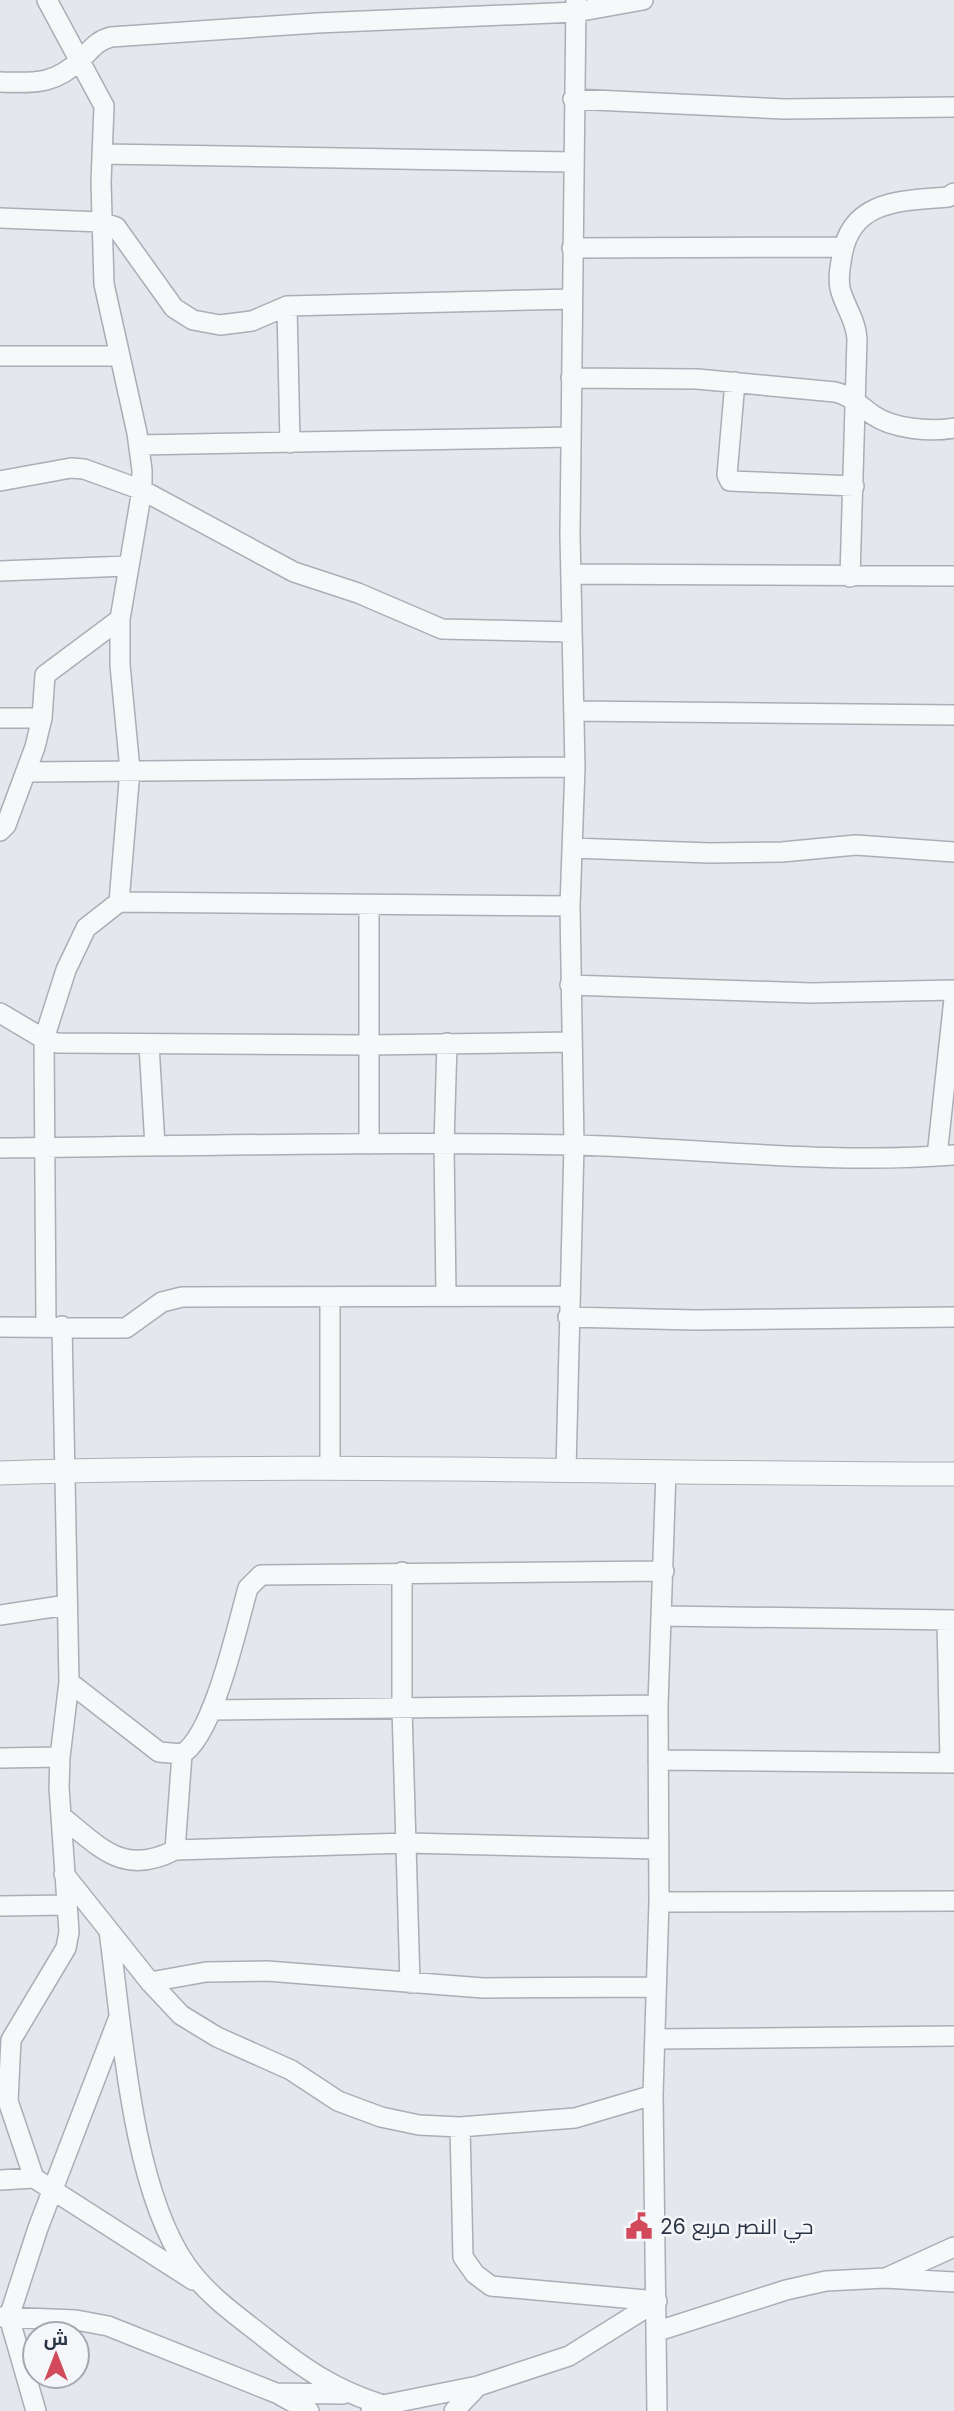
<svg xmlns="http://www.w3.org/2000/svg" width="954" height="2411" viewBox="0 0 954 2411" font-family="Inter,Cairo,sans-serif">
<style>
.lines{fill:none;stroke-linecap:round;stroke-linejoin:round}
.minor-casing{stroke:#a9aeb7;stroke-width:22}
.tertiary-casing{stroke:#a9aeb7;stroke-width:25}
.minor{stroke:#f7f8fa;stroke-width:19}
.tertiary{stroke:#f7f8fa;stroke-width:23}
.labels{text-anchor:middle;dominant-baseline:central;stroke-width:5;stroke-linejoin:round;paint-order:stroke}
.poi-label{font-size:21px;fill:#2b3445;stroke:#f4f6f9;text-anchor:start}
</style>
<rect width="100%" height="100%" fill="#e4e7ec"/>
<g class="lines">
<defs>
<path id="minor" d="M 0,82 C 34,83 55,85 81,59 C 92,49 96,41 111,37 L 317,23 L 576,12 L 643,0
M 573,99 L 784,109 L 954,107
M 103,154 L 573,162
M 0,218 L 101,222 L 116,227 L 174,308 L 193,320 L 220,325 L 252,321 L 287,306 L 572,299
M 572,248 L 843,247
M 287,306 L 290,443
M 0,356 L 118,356
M 571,378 L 697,379 L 835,392 C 850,395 860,406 873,415 C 893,429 930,432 954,428
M 735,382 L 727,475 L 730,481 L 854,486
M 139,445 L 571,437
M 0,481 L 71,468 L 84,469 L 142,490 L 294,572 L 358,593 L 442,629 L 572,632
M 0,571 L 127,566
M 571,574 L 954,576
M 850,577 L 857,339 C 856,319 844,306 840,288 C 838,277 840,267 842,256 C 851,199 902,201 948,197 L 954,193
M 574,711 L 954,715
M 0,718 L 42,718
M 28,772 L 575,767
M 0,831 L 6,825 L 35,747 L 42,718 L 45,675 L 120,619
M 572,848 L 710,853 L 782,852 L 856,845 L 954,852
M 119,902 L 570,906
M 570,985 L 811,993 L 954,990
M 0,1013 L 44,1039 L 57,1043 L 369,1045 L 570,1042
M 149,1045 L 155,1146
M 369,1144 L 369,906
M 0,1148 C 191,1146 382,1141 573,1145 C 699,1148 827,1165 954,1155
M 937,1156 L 954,999
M 446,1295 L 444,1144 L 447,1043
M 330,1298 L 330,1466
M 568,1317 L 695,1320 L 954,1317
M 46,1326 L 44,1039 L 66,970 L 86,928 L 119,902 L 130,770 L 120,665 L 120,619 L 142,490 L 142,470 L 137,433 L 104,284 L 101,182 L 104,106 L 47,0
M 0,1327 L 126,1328 L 162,1302 L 182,1297 L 568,1296
M 566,1470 L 574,1145 L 570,906 L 575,767 L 570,535 L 576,0
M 402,1572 L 402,1708 L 410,1983
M 0,1615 L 67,1605
M 663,1616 L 954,1620
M 947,1620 L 950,1763
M 69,1682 L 159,1752 L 182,1754 C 214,1735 237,1626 248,1588 L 261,1575 L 664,1571
M 211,1710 L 658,1705
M 0,1758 L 60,1757
M 658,1760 L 954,1763
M 61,1816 C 100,1847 123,1877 175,1850 L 407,1843 L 658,1849
M 175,1850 L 182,1754
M 64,1874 L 150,1982 L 181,2015 L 217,2037 L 291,2070 L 338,2101 L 381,2117 L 419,2125 L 460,2127 L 575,2118 L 653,2095
M 659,1902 L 954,1901
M 0,1906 L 67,1905
M 109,1931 C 122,2026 131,2186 186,2265 C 206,2294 236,2315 264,2337 C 303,2368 334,2390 383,2405
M 150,1982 L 206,1972 L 267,1971 L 483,1988 L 656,1987
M 655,2039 L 954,2036
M 460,2127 L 463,2257 L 475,2274 L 491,2286 L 657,2301
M 34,2178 L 8,2101 L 11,2040 L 66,1948 L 69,1932 L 59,1787 L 60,1757 L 69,1682 L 62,1326
M 0,2180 L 34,2178 L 193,2280
M 888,2277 L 954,2247
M 0,2317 L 76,2320 L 108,2326 L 276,2393 L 343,2394
M 658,2331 L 786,2290 L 826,2281 L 885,2278 L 954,2282
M 280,2395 L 309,2411
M 36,2411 L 9,2317 L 38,2228 L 119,2017
M 371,2411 L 383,2405 L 478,2386 L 569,2356 L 657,2301
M 454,2411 L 478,2386
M 657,2411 L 653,2095 L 659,1902 L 658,1705 L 666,1471"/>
<path id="tertiary" d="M 0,1473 C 318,1462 636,1474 954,1474"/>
</defs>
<use href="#minor" class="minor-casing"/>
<use href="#tertiary" class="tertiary-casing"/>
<use href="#minor" class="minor"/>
<use href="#tertiary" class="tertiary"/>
</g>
<defs>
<symbol id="civic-bare" viewBox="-9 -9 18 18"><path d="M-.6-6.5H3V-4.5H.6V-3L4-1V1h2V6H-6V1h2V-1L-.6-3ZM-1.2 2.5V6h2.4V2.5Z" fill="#d1495b" stroke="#f4f6f9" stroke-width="2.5" paint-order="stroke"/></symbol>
</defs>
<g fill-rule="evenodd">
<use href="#civic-bare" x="620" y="2207" width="38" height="38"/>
</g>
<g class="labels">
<g class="poi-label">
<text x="660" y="2226">حي النصر مربع 26</text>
</g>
</g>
<g transform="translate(56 2355)"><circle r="33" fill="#f4f6f9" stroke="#a4a8b1" stroke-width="2"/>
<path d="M0-5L12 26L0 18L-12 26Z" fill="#d1495b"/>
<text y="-10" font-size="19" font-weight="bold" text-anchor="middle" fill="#2b3445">ش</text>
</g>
</svg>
